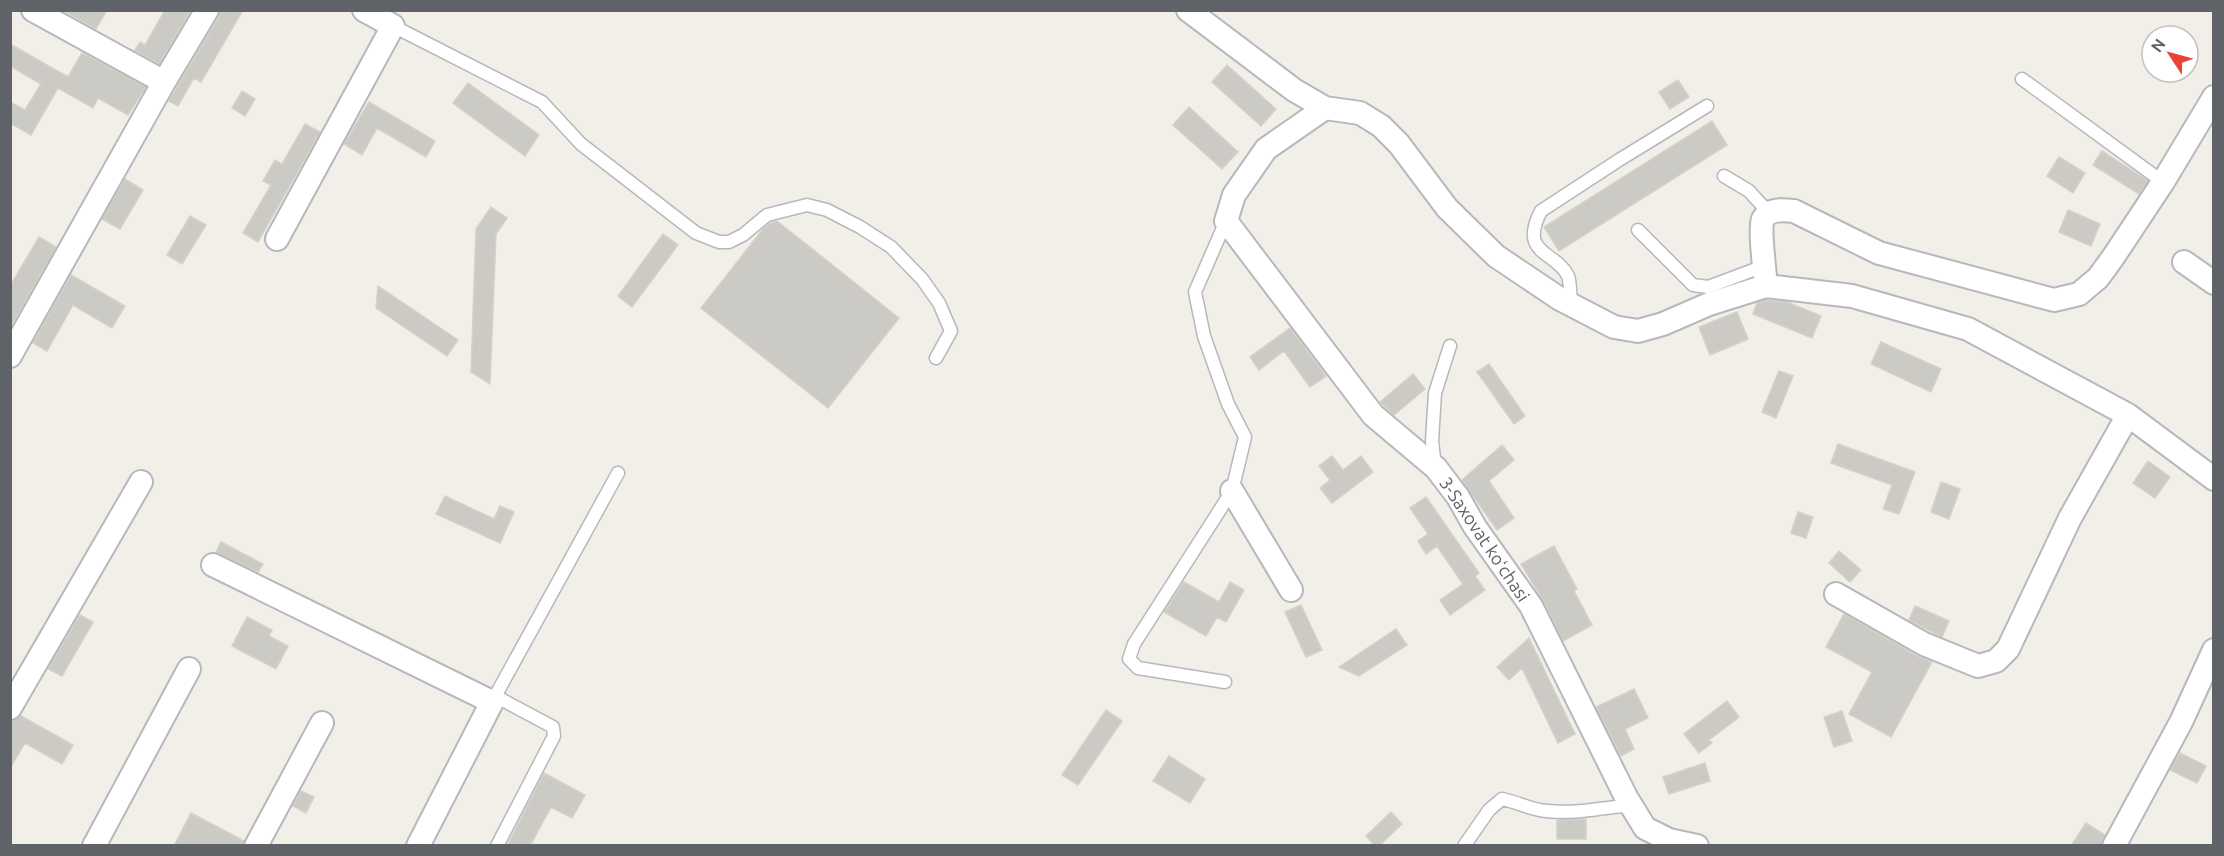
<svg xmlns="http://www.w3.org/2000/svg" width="2224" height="856" viewBox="0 0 2224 856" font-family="Ubuntu,sans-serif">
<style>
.building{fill:#cccac5;stroke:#d6d1c6;stroke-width:1.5}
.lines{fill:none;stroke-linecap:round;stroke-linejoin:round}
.lane-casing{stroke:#b5b8bc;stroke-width:15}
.street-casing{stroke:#b5b8bc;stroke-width:26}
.lane{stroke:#fff;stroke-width:12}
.street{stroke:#fff;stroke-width:22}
.labels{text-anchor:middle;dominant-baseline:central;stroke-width:4.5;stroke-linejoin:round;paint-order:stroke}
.street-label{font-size:18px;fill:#5f6368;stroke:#fff}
</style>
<rect width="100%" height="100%" fill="#f1efe8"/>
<path class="building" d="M 62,10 L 107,10 L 96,29 Z
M 165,10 L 191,10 L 159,64 L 135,50 L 140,42 L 145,45 Z
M 220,10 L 243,10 L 201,82 L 194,78 L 178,106 L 169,101 L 219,17 Z
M 10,44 L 68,77 L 82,53 L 146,87 L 128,115 L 98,98 L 93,108 L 58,88 L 31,135 L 10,123 L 10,102 L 25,110 L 41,84 L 10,66 Z
M 1227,65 L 1276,109 L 1261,126 L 1212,82 Z
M 1678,80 L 1689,97 L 1670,109 L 1659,92 Z
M 468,83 L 539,135 L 525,156 L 453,103 Z
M 242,91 L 255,99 L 245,116 L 232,108 Z
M 369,102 L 435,141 L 426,157 L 377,128 L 362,155 L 344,144 Z
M 1189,107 L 1238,152 L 1222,169 L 1173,125 Z
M 1712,121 L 1727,145 L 1559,251 L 1544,227 Z
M 305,124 L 320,132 L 258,242 L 243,233 L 271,185 L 263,181 L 275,160 L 282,164 Z
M 2102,151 L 2148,181 L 2139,194 L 2093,165 Z
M 2059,157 L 2085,173 L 2073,193 L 2047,176 Z
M 125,179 L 143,190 L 120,229 L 102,219 Z
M 491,207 L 507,218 L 496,234 L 490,384 L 471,372 L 476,229 Z
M 2068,210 L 2100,224 L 2091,246 L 2059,232 Z
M 190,216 L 206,225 L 182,264 L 167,255 Z
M 777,221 L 899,318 L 828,408 L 701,308 L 763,229 L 771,223 Z
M 663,234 L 678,245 L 632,307 L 618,296 Z
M 39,237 L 56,247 L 10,328 L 10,286 Z
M 71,275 L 125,306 L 112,328 L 73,305 L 47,351 L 33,343 Z
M 378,286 L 458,340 L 447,356 L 376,308 Z
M 1767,300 L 1787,302 L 1821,316 L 1812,338 L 1753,314 L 1757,303 Z
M 1737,312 L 1748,339 L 1710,355 L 1699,327 Z
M 1290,328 L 1326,376 L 1310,387 L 1284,351 L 1259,370 L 1250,357 Z
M 1881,342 L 1941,369 L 1931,392 L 1871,364 Z
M 1489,364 L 1525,416 L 1514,424 L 1477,372 Z
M 1779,371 L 1793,376 L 1776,418 L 1762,412 Z
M 1413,374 L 1425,389 L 1394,415 L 1380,402 Z
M 1838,444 L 1915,472 L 1899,514 L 1883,509 L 1892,485 L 1831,463 Z
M 1502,445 L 1514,460 L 1489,481 L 1514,518 L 1497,530 L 1462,480 Z
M 1332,456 L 1343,470 L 1361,456 L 1373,472 L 1332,503 L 1320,488 L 1330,480 L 1319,466 Z
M 2148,461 L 2170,477 L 2155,498 L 2133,483 Z
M 1941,482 L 1960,489 L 1949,519 L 1931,512 Z
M 445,496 L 494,519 L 500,506 L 514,512 L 500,543 L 436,514 Z
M 1426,497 L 1479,573 L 1475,576 L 1485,590 L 1450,615 L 1440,600 L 1463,584 L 1437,546 L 1426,554 L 1418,541 L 1428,534 L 1410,508 Z
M 1798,512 L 1813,517 L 1806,538 L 1791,533 Z
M 221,542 L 263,564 L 258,572 L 216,552 Z
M 1554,546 L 1577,589 L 1574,591 L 1592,625 L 1563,641 L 1543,600 L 1521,564 Z
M 1839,551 L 1861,570 L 1850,582 L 1829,563 Z
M 1184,582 L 1219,602 L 1230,582 L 1244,590 L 1226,622 L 1217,617 L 1206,636 L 1164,612 Z
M 1301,605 L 1322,650 L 1306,657 L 1285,612 Z
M 1915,606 L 1949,621 L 1942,637 L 1909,620 Z
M 1844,614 L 1917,656 L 1932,662 L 1891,737 L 1849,714 L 1872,672 L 1826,647 Z
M 80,615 L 93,622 L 62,676 L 48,669 Z
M 247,617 L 272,630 L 269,636 L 288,646 L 276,669 L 232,646 Z
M 1396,629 L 1407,645 L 1359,676 L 1339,667 Z
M 1529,638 L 1575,734 L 1558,743 L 1522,668 L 1509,680 L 1497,667 Z
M 1634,689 L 1648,718 L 1625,729 L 1634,749 L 1621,756 L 1596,707 Z
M 1727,701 L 1739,717 L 1709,740 L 1712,743 L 1699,753 L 1684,734 Z
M 1106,710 L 1122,721 L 1078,785 L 1062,775 Z
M 1842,711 L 1852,741 L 1834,747 L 1824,717 Z
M 21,716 L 73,745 L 62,764 L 25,743 L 10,768 L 10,721 Z
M 2180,753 L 2206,766 L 2197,783 L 2170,770 Z
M 1169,756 L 1205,779 L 1190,803 L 1153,781 Z
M 1705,763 L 1710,781 L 1669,794 L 1663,777 Z
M 544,773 L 585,795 L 572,818 L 551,807 L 530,846 L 507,846 Z
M 301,791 L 314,797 L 306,813 L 293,806 Z
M 1391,812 L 1402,824 L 1379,846 L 1375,846 L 1366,836 Z
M 191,813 L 244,841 L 243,846 L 174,846 Z
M 1586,819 L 1586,839 L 1557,839 L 1557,820 Z
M 2086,823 L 2105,835 L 2101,846 L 2071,846 Z"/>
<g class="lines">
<defs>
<path id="lane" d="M 393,26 L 542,102 L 581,144 L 696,233 L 719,242 L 729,242 L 743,235 L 767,215 L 807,205 L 827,210 L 860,227 L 891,247 L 922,279 L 939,303 L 951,331 L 936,358
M 2022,79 L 2163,182
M 1724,176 L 1749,191 L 1769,213
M 1638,230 L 1693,285 L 1708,287 L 1764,266
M 1571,305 C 1570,296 1571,285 1568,276 C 1556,251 1518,255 1541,211 L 1619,160 L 1707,106
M 1435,467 L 1432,441 L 1435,393 L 1450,346
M 1225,682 L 1138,668 L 1129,659 L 1134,644 L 1232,491 L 1245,437 L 1228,404 L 1204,336 L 1195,292 L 1226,221
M 495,696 L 553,727 L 554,736 L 497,846
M 492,702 L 618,473
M 1464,846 L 1489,810 L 1502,799 C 1518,802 1531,810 1547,811 C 1574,814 1604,808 1631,805"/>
<path id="street" d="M 33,10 L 164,82
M 1188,10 L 1294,90 L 1325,108 L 1360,113 L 1381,126 L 1399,144 L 1447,208 L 1496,256 L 1560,299 L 1614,327 L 1638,331 L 1663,324 L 1709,304 L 1766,286 L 1852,296 L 1968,329 L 2128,415 L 2214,479
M 1325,108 L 1266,149 L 1234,195 L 1226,221 L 1373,415 L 1436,468 L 1458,497 L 1475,527 L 1531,606 L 1626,797 L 1645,828 L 1669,840 L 1697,846
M 277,239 L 393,26 L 364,10
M 2184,262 L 2214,283
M 1766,286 C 1765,274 1759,228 1763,219 C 1769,208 1784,210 1794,211 L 1879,253 L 2054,300 L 2079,294 L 2098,278 L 2114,256 L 2163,182 L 2214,97
M 10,356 L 164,82 L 207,10
M 1232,491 L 1291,590
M 213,565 L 492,702 L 418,846
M 1836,594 L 1924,644 L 1978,666 L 1996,661 L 2008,649 L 2070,518 L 2128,415
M 10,708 L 141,482
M 94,846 L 189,669
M 256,846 L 322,723
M 2114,846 L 2181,722 L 2214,650"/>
</defs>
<use href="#lane" class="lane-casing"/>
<use href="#street" class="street-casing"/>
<use href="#lane" class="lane"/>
<use href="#street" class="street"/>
</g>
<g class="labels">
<g class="street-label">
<text transform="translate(1485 539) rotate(56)">3-Saxovat koʻchasi</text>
</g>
</g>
<rect width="2224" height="856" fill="none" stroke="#5f6368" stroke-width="24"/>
<g transform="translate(2170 54) rotate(306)"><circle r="28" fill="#ffffff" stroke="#bfc1c3" stroke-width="1.5"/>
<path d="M0-4.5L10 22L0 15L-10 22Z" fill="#ea4335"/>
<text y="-9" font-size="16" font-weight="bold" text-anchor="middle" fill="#5f6368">N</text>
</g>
</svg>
